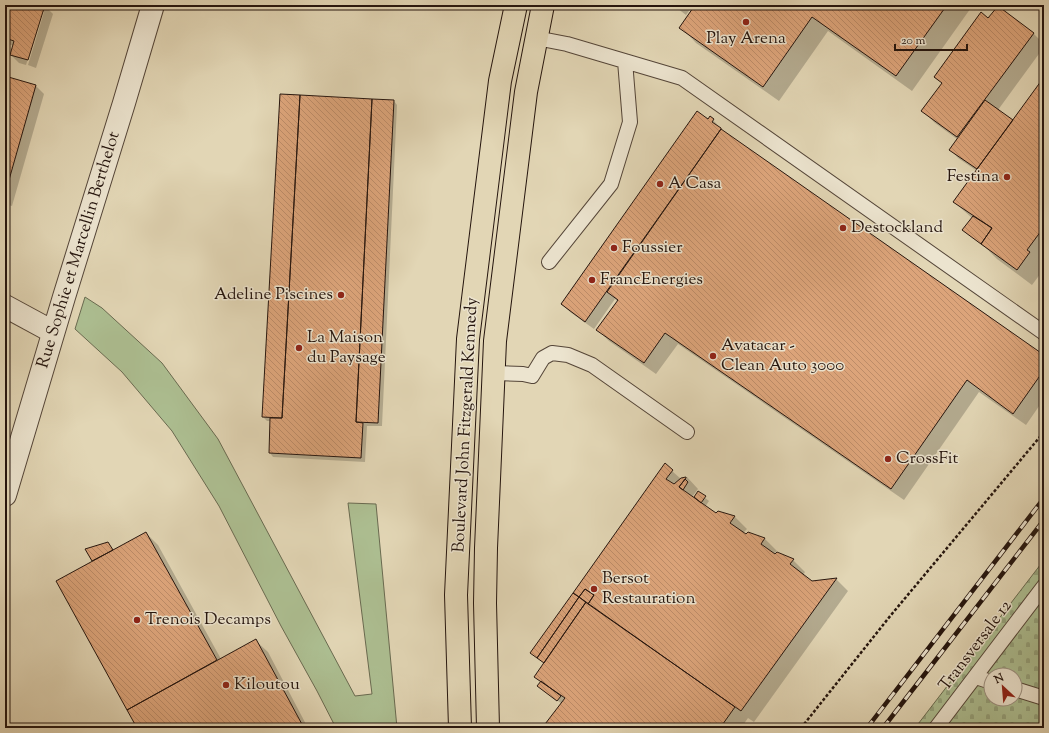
<svg xmlns="http://www.w3.org/2000/svg" width="1049" height="733" viewBox="0 0 1049 733" font-family="'Sorts Mill Goudy',serif">
<style>
.green{fill:#adbf92;stroke:#696a50}
.cemetery{fill:url(#cemetery-stones);stroke:#696a50;fill-rule:evenodd}
.shadow{fill:#0003}
.building{fill:url(#building-back-hatch);stroke:#25150e}
.lines{fill:none;stroke-linecap:round;stroke-linejoin:round}
.service-casing{stroke:#544538;stroke-width:16}
.minor-casing{stroke:#544538;stroke-width:24}
.primary-casing{stroke:#25150e;stroke-width:24}
.path{stroke:#25150e;stroke-width:2.5;stroke-dasharray:3 2;stroke-linecap:butt}
.service{stroke:#ece4cf;stroke-width:14}
.minor{stroke:#ece4cf;stroke-width:22}
.primary{stroke:#e2d6b5;stroke-width:22}
.rail-casing{stroke:#25150e;stroke-width:4.5}
.rail{stroke:#ece4cf;stroke-width:3;stroke-dasharray:9;stroke-linecap:butt}
.poi-dot{fill:#8f2418;stroke:#ece4cf;stroke-width:1.5}
.labels{text-anchor:middle;dominant-baseline:central;stroke-width:3;stroke-linejoin:round;paint-order:stroke}
.poi-label{font-size:17px;fill:#25150e;stroke:#ece4cf;text-anchor:start}
.street-label{font-size:17px;fill:#25150e;stroke:#ece4cf}
</style>
<defs>
<pattern id="cemetery-stones" width="16" height="16" patternUnits="userSpaceOnUse"><rect width="16" height="16" fill="#adbf92"/><path d="M2 7V4a2 2 0 0 1 4 0v3zM10 15v-3a2 2 0 0 1 4 0v3z" fill="#95a37d"/></pattern>
<pattern id="building-back-hatch" width="6" height="6" patternUnits="userSpaceOnUse"><rect width="6" height="6" fill="#dca47a"/><path d="M-1 5l2 2M0 0l6 6M5-1l2 2" fill="none" stroke="#bd8c68"/></pattern>
</defs>
<rect width="100%" height="100%" fill="#e2d6b5"/>
<filter id="stains"><feTurbulence type="fractalNoise" baseFrequency=".005" numOctaves="4"/><feColorMatrix values="0 0 0 0 .2 0 0 0 0 .09 0 0 0 0 .02 0 0 0 .5 -.17"/></filter>
<radialGradient id="worn" r=".72"><stop offset=".6" stop-color="#630" stop-opacity="0"/><stop offset="1" stop-color="#630" stop-opacity=".3"/></radialGradient>
<path class="green" d="M 85,297 L 102,308 L 162,363 L 218,439 L 355,696 L 372,694 L 348,503 L 376,504 L 397,728 L 336,728 L 317,691 L 281,626 L 219,506 L 172,431 L 122,372 L 75,329 Z"/>
<path class="cemetery" d="M 1044,560 L 1044,728 L 915,728 ZM 991,675 L 1015,675 L 1015,699 L 991,699 Z"/>
<path class="shadow" d="M 5,5 L 50,5 L 49,10 L 53,14 L 36,68 L 28,65 L 44,12 L 42,12 L 26,65 L 19,63 L 11,55 L 14,46 L 5,43 Z
M 673,5 L 693,5 L 686,15 Z
M 697,5 L 973,5 L 912,91 L 828,31 L 779,101 L 696,43 L 681,27 Z
M 989,19 L 1033,33 L 1044,44 L 1044,47 L 998,110 L 1013,121 L 1044,79 L 1044,264 L 1042,266 L 1044,268 L 1044,269 L 1032,285 L 997,259 L 986,248 L 968,234 L 972,218 L 954,202 L 977,171 L 958,158 L 950,149 L 957,139 L 935,123 L 923,111 L 943,84 L 935,76 Z
M 5,77 L 36,86 L 44,94 L 12,206 L 5,204 Z
M 394,101 L 397,105 L 382,426 L 367,426 L 365,462 L 273,457 L 270,453 L 271,421 L 267,421 L 263,417 Z
M 708,120 L 713,120 L 726,134 L 1044,357 L 1044,399 L 1026,425 L 979,392 L 904,500 L 678,344 L 656,374 L 609,341 L 597,329 L 618,302 L 615,299 L 594,329 L 570,312 L 562,304 Z
M 672,471 L 681,479 L 687,477 L 698,489 L 692,497 L 698,502 L 699,493 L 709,501 L 705,507 L 716,514 L 718,512 L 735,517 L 747,529 L 743,533 L 746,535 L 748,533 L 765,539 L 777,551 L 775,553 L 793,560 L 805,572 L 803,575 L 812,582 L 836,579 L 848,591 L 754,722 L 748,718 L 741,728 L 544,728 L 562,704 L 538,686 L 541,682 L 536,677 L 545,664 L 531,653 Z
M 146,533 L 158,545 L 221,659 L 256,641 L 268,652 L 308,728 L 138,728 L 57,581 L 94,561 L 93,560 L 108,543 L 114,550 Z"/>
<path class="building" d="M 5,5 L 45,5 L 28,60 L 10,55 L 14,41 L 5,38 Z
M 695,5 L 947,5 L 896,76 L 812,17 L 763,87 L 679,28 Z
M 998,6 L 1034,33 L 957,137 L 921,111 L 942,83 L 934,77 L 981,12 L 988,18 Z
M 5,76 L 36,85 L 5,194 Z
M 1044,77 L 1044,227 L 1027,250 L 1030,252 L 1017,270 L 981,244 L 992,228 L 953,202 Z
M 280,94 L 300,95 L 282,418 L 262,417 Z
M 300,95 L 372,99 L 356,422 L 363,423 L 361,458 L 269,453 L 270,418 L 282,418 Z
M 372,99 L 394,100 L 378,423 L 356,422 Z
M 985,100 L 1013,120 L 977,169 L 949,150 Z
M 697,111 L 708,119 L 710,116 L 714,119 L 712,122 L 721,128 L 721,129 L 585,322 L 561,304 Z
M 721,129 L 1044,355 L 1044,370 L 1013,414 L 967,380 L 891,489 L 665,333 L 644,363 L 596,330 L 618,300 L 607,292 Z
M 973,216 L 992,228 L 981,244 L 962,230 Z
M 665,463 L 673,470 L 666,479 L 674,484 L 681,478 L 686,477 L 686,478 L 679,487 L 716,513 L 718,511 L 735,516 L 730,523 L 746,534 L 748,532 L 765,538 L 761,544 L 775,554 L 777,552 L 794,559 L 790,564 L 812,581 L 837,578 L 741,711 L 588,604 L 594,595 L 585,589 L 579,597 L 573,593 Z
M 685,479 L 688,482 L 683,490 L 679,487 Z
M 698,491 L 706,496 L 701,503 L 694,497 Z
M 146,532 L 217,660 L 127,710 L 56,581 Z
M 108,542 L 113,550 L 92,561 L 85,549 Z
M 585,589 L 594,595 L 588,604 L 579,597 Z
M 573,593 L 579,597 L 537,658 L 530,653 Z
M 579,597 L 586,602 L 544,663 L 537,658 Z
M 586,602 L 735,707 L 720,728 L 542,728 L 565,698 L 534,677 Z
M 256,639 L 304,728 L 137,728 L 127,710 Z
M 541,681 L 561,696 L 557,701 L 537,686 Z"/>
<g class="lines">
<defs>
<path id="service" d="M 536,38 L 567,44 L 682,78 L 1044,333
M 549,262 L 611,184 L 630,122 L 625,61
M 493,373 L 523,374 L 532,376 L 543,358 L 552,353 L 568,355 L 592,365 L 687,432
M 976,677 L 991,682
M 1015,689 L 1044,698
M 936,728 L 1044,586"/>
<path id="minor" d="M 5,306 L 53,332
M 5,495 L 64,297 L 124,103 L 153,5"/>
<path id="primary" d="M 460,728 L 456,595 L 468,339 L 500,81 L 516,5
M 488,728 L 485,603 L 486,548 L 495,341 L 526,92 L 543,5"/>
</defs>
<use href="#service" class="service-casing"/>
<use href="#minor" class="minor-casing"/>
<use href="#primary" class="primary-casing"/>
<path class="path" d="M 801,728 L 891,615 L 1044,432"/>
<use href="#service" class="service"/>
<use href="#minor" class="minor"/>
<use href="#primary" class="primary"/>
<defs>
<path id="rail" d="M 867,728 L 1044,498
M 883,728 L 1044,520"/>
</defs>
<use href="#rail" class="rail-casing"/>
<use href="#rail" class="rail"/>
</g>
<g class="poi-dot">
<circle cx="746" cy="22" r="4"/>
<circle cx="1007" cy="177" r="4"/>
<circle cx="660" cy="184" r="4"/>
<circle cx="843" cy="228" r="4"/>
<circle cx="614" cy="248" r="4"/>
<circle cx="592" cy="280" r="4"/>
<circle cx="341" cy="295" r="4"/>
<circle cx="299" cy="348" r="4"/>
<circle cx="713" cy="356" r="4"/>
<circle cx="888" cy="459" r="4"/>
<circle cx="594" cy="589" r="4"/>
<circle cx="137" cy="620" r="4"/>
<circle cx="226" cy="685" r="4"/>
</g>
<g class="labels">
<g class="poi-label">
<text x="746" y="39" text-anchor="middle">Play Arena</text>
<text x="999" y="177" text-anchor="end">Festina</text>
<text x="668" y="184">A Casa</text>
<text x="851" y="228">Destockland</text>
<text x="622" y="248">Foussier</text>
<text x="600" y="280">FrancEnergies</text>
<text x="333" y="295" text-anchor="end">Adeline Piscines</text>
<text x="307" y="338">La Maison<tspan x="307" dy="20">du Paysage</tspan></text>
<text x="721" y="346">Avatacar -<tspan x="721" dy="20">Clean Auto 3000</tspan></text>
<text x="896" y="459">CrossFit</text>
<text x="602" y="579">Bersot<tspan x="602" dy="20">Restauration</tspan></text>
<text x="145" y="620">Trenois Decamps</text>
<text x="234" y="685">Kiloutou</text>
</g>
<g class="street-label">
<text transform="translate(79 250) rotate(-73)">Rue Sophie et Marcellin Berthelot</text>
<text transform="translate(466 425) rotate(-87)">Boulevard John Fitzgerald Kennedy</text>
<text transform="translate(976 646) rotate(-53)">Transversale 12</text>
</g>
</g>
<rect width="1049" height="733" fill="none" stroke="#e2d6b5" stroke-width="20"/>
<rect x="6" y="6" width="1037" height="721" fill="none" stroke="#25150e" stroke-width="2"/>
<rect x="10" y="10" width="1029" height="713" fill="none" stroke="#25150e"/>
<g transform="translate(1003 687) rotate(334)"><circle r="19" fill="#ece4cf" stroke="#9c9182"/>
<path d="M0-3L7 15L0 10L-7 15Z" fill="#8f2418"/>
<text y="-6" font-size="11" font-weight="bold" text-anchor="middle" fill="#25150e">N</text>
</g>
<path d="M895 44v6h72v-6" fill="none" stroke="#25150e" stroke-width="2"/>
<text x="901" y="44" font-size="12" fill="#25150e" stroke="#ece4cf" stroke-width="3" paint-order="stroke">20 m</text>
<rect width="100%" height="100%" filter="url(#stains)"/>
<rect width="100%" height="100%" fill="url(#worn)"/>
</svg>
